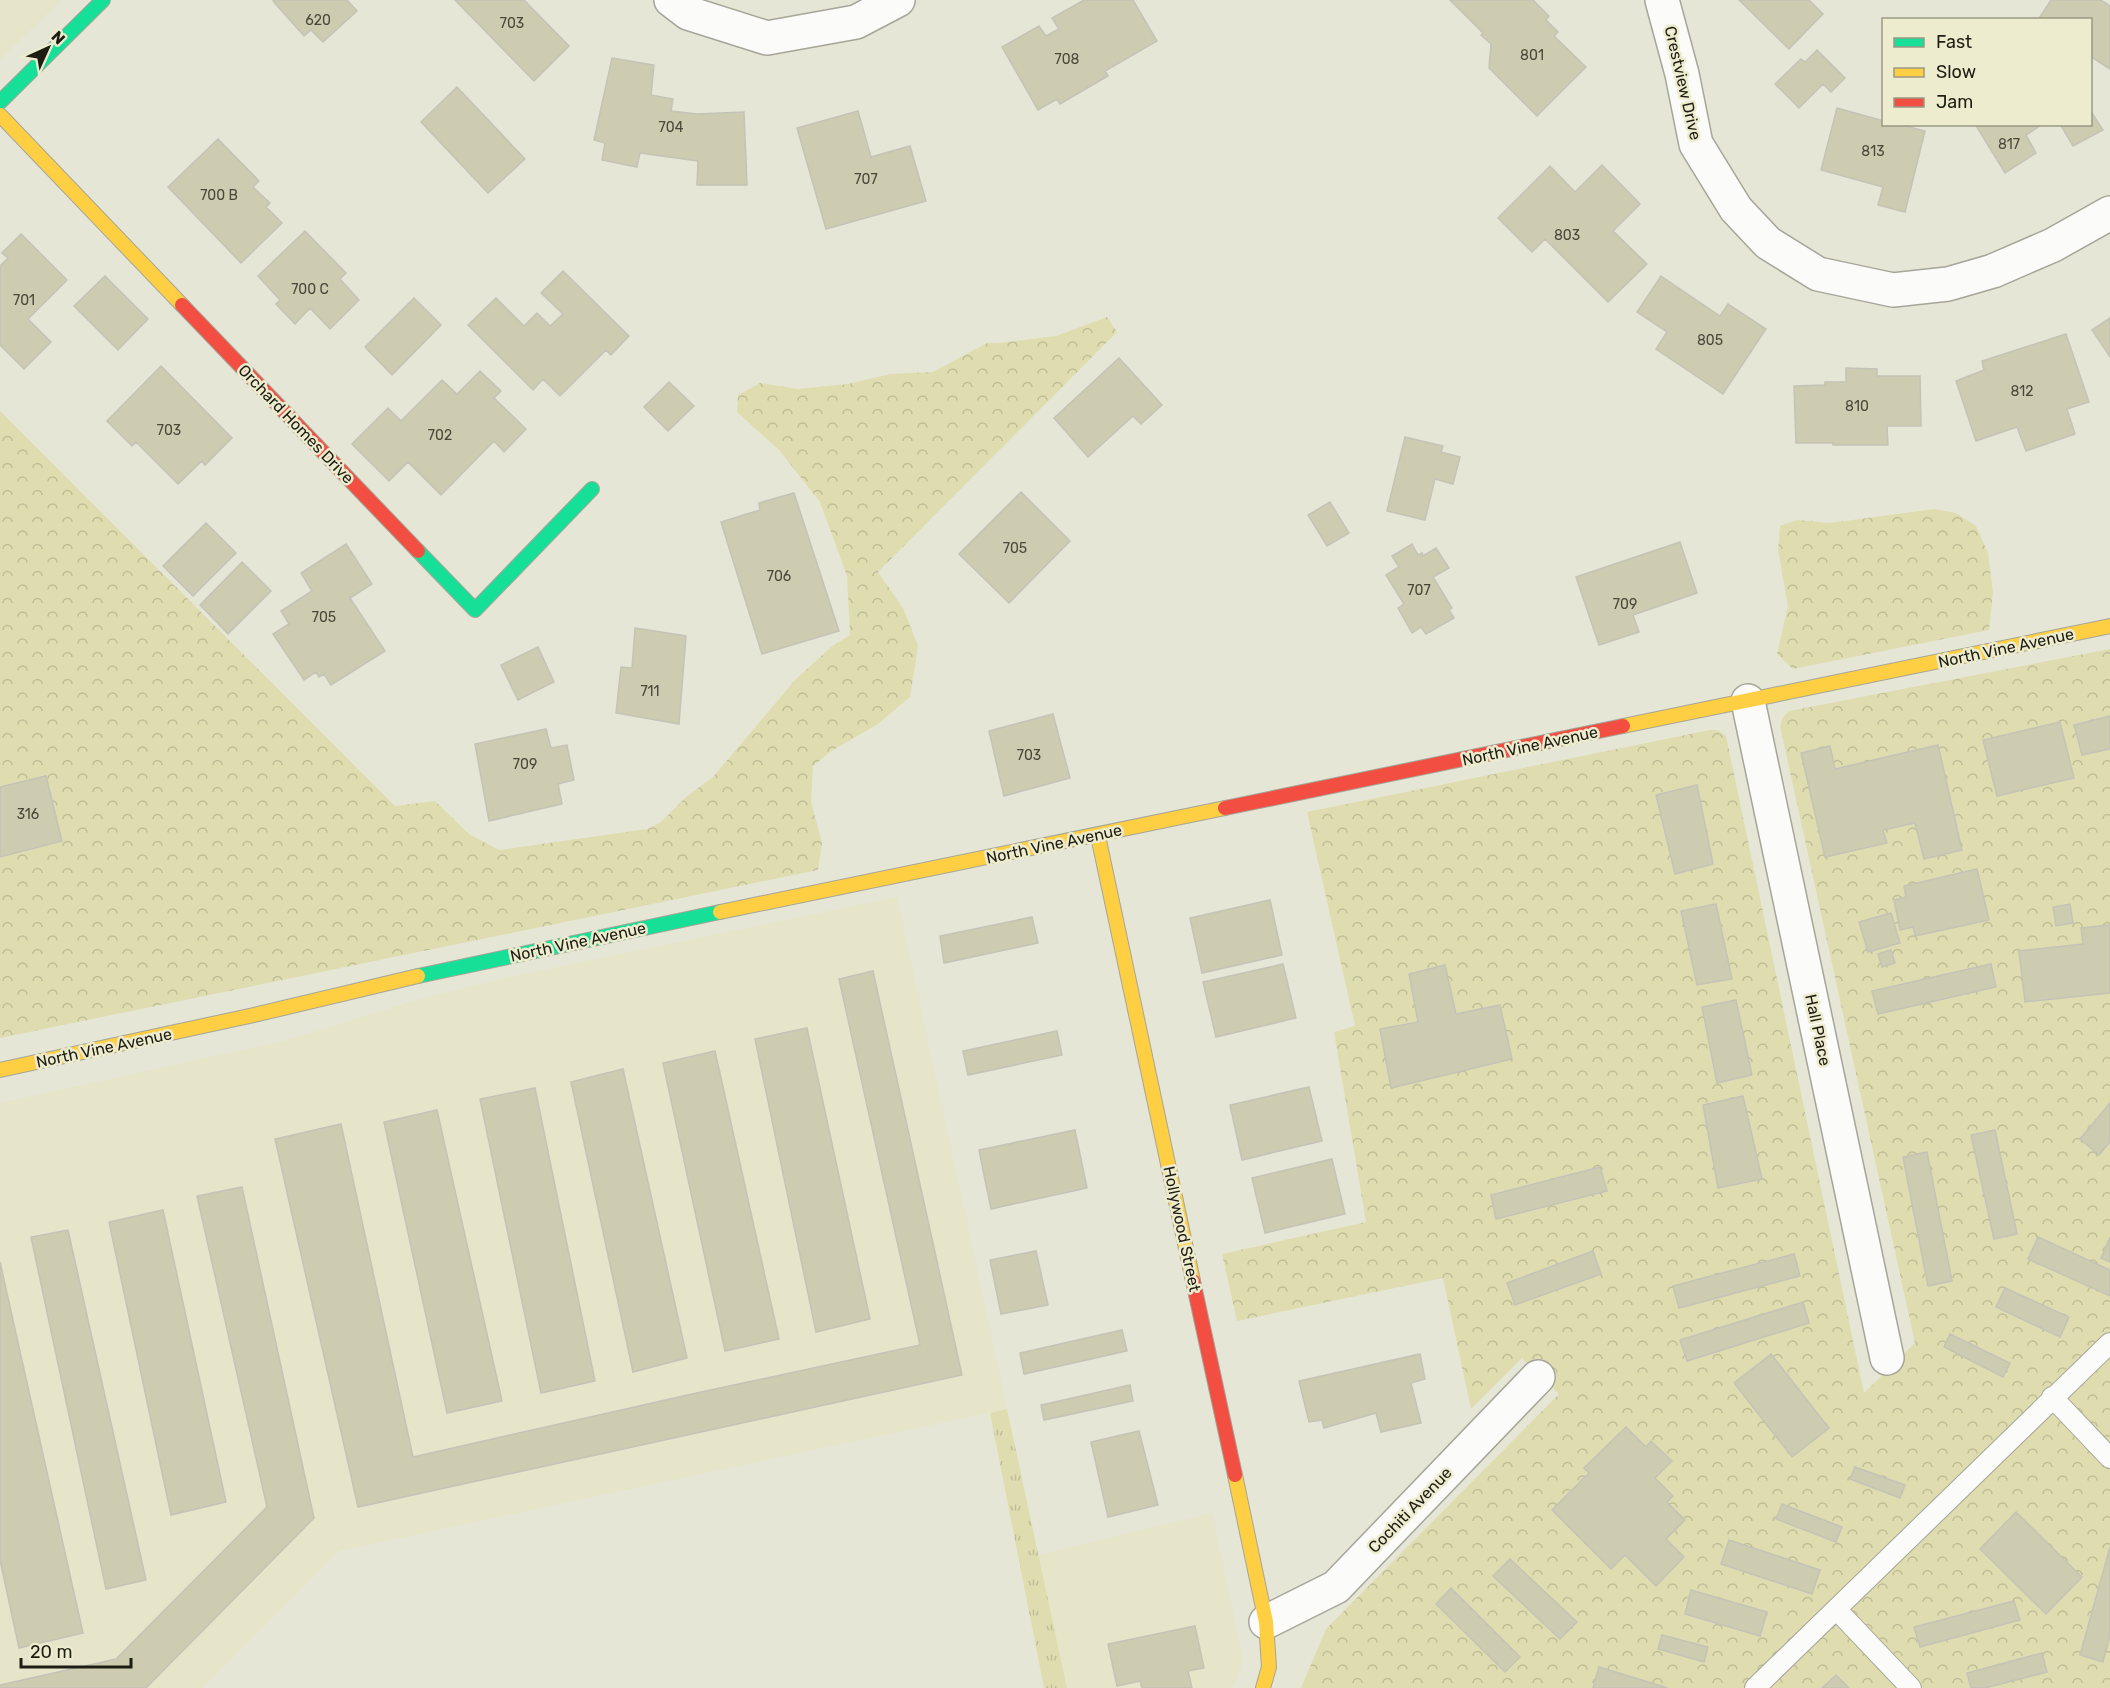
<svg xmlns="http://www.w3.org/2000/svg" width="2110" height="1688" viewBox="0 0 2110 1688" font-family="Rubik,sans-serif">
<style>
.built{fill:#e6e5ca}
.grass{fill:url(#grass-tufts)}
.forest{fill:url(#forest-crowns)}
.building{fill:#cdcbb0;stroke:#c4c3b7;stroke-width:1.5}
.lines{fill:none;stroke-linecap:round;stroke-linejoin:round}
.lane-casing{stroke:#a5a599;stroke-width:22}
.street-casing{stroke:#a5a599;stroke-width:36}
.fast-casing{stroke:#a5a599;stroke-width:16}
.slow-casing{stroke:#a5a599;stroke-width:16}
.jam-casing{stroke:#a5a599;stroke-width:16}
.lane{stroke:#fbfbf9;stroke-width:20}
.street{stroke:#fbfbf9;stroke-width:33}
.fast{stroke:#16e098;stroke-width:14}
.slow{stroke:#ffcf43;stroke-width:14}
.jam{stroke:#f24e42;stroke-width:14}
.labels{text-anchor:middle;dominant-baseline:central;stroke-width:5;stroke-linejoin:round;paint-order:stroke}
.number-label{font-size:14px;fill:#4a483a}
.street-label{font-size:16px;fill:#1e1d13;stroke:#edeccf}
</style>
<defs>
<pattern id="grass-tufts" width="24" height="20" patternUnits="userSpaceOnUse" patternTransform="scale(1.5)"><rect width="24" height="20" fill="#dfddaf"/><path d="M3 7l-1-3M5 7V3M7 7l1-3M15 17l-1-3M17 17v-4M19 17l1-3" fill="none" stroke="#bfbd96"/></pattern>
<pattern id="forest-crowns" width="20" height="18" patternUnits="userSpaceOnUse" patternTransform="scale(1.5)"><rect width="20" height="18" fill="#dfddaf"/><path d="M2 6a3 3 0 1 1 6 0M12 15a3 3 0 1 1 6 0" fill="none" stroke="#bfbd96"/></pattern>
</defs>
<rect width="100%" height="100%" fill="#e6e6d6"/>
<path class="built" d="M 0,0 L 61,0 L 0,60 Z
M 897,897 L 1007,1409 L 339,1551 L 203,1688 L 0,1688 L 0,1103 L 284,1041 L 423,998 L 509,977 Z
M 1212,1513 L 1242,1655 L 1241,1669 L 1232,1688 L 1067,1688 L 1038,1555 Z"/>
<path class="grass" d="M 1007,1409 L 1067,1688 L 1044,1688 L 990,1413 Z"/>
<path class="forest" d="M 1107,317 L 1117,332 L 878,572 L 903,608 L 918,646 L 910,697 L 878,724 L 830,752 L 813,766 L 811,802 L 822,843 L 818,870 L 0,1038 L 0,411 L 395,806 L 435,801 L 469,834 L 499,850 L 647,829 L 661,822 L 686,797 L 713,777 L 795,680 L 831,647 L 850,635 L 847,576 L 820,502 L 779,450 L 737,412 L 738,395 L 760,383 L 798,389 L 848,384 L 890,374 L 933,372 L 987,343 L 999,343 L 1056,336 Z
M 1934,509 L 1956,513 L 1976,526 L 1988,553 L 1993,592 L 1989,630 L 1793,669 L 1777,654 L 1788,606 L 1778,550 L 1780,526 L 1797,520 L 1830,523 Z
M 2110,649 L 2110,1688 L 1301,1688 L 1326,1629 L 1559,1394 L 1522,1358 L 1471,1409 L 1443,1278 L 1237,1321 L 1222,1254 L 1366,1222 L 1334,1032 L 1355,1026 L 1307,812 L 1710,730 L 1717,730 L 1726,736 L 1864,1393 L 1915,1343 L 1780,726 L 1783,717 L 1789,711 Z"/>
<path class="building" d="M 274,0 L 347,0 L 357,11 L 323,42 L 311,30 L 304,36 L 273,1 Z
M 455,0 L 524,0 L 569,46 L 534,81 Z
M 1084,0 L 1133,0 L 1157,41 L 1105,71 L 1108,76 L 1060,104 L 1057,99 L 1038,110 L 1002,47 L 1039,26 L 1046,36 L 1059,29 L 1052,18 Z
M 1450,0 L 1533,0 L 1549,16 L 1546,20 L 1558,32 L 1554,36 L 1586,67 L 1537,116 L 1489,68 L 1491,44 L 1481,35 L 1483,33 Z
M 1739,0 L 1809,0 L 1823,14 L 1789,49 Z
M 2051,0 L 2101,0 L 2110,6 L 2110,69 L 2090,56 L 2090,20 L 2038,20 Z
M 1817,50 L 1845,78 L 1831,92 L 1823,84 L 1799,108 L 1775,84 L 1801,59 L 1805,62 Z
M 612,58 L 654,65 L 651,95 L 673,99 L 671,111 L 697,114 L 744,112 L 747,185 L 697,185 L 698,161 L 640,153 L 637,167 L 602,160 L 605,143 L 594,140 Z
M 457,87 L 525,159 L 488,193 L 421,122 Z
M 1837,108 L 1884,121 L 1884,124 L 1898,124 L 1925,131 L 1905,212 L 1878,205 L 1883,187 L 1821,170 Z
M 2090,110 L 2103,130 L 2073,146 L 2060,124 L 2090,124 Z
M 858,111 L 871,157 L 910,146 L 926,201 L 826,229 L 797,128 Z
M 1975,124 L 2043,124 L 2026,135 L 2036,153 L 2005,173 Z
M 218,139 L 259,181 L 253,187 L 270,203 L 266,207 L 282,223 L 241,263 L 168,187 Z
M 1602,165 L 1640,204 L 1613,231 L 1647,264 L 1608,302 L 1545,239 L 1532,252 L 1498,218 L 1550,166 L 1575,192 Z
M 305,231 L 346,273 L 340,279 L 359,300 L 330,329 L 310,308 L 295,324 L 276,304 L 280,300 L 258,276 Z
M 21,234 L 67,280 L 28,319 L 51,342 L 24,369 L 0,345 L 0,266 L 8,258 L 2,253 Z
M 563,271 L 629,336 L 611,355 L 606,350 L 560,396 L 543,379 L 533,390 L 468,325 L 496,298 L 524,326 L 537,313 L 550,326 L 563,314 L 541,293 Z
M 105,276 L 148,319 L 118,350 L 74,306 Z
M 1661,276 L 1720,316 L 1728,304 L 1766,329 L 1723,394 L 1656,349 L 1667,332 L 1637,312 Z
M 414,298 L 441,325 L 392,375 L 365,347 Z
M 2110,318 L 2110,357 L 2092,330 Z
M 2066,334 L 2089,402 L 2067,409 L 2075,434 L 2026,451 L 2017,427 L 1976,441 L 1956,381 L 1984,370 L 1982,361 Z
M 1119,358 L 1162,405 L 1141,424 L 1133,416 L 1088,457 L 1054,418 Z
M 161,366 L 232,438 L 205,465 L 202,461 L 178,484 L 136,442 L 132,446 L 107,421 Z
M 1846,368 L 1877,369 L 1877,376 L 1920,376 L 1921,426 L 1887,426 L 1888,445 L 1833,445 L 1833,443 L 1796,443 L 1794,386 L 1825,385 L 1825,382 L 1846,382 Z
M 480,371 L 501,391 L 494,398 L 526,429 L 504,452 L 494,441 L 441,495 L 408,462 L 389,481 L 352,444 L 388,408 L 401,421 L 442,380 L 457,394 Z
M 669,382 L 694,406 L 668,431 L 644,407 Z
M 1405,437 L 1443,446 L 1441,452 L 1460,457 L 1453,484 L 1435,479 L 1425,520 L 1387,511 Z
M 1021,492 L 1070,541 L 1009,603 L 959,554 Z
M 794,493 L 839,631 L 762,654 L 721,522 L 760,510 L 759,503 Z
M 1330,502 L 1349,533 L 1327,546 L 1308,515 Z
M 206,523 L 236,553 L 193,596 L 163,566 Z
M 1680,542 L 1697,593 L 1633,615 L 1639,632 L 1599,645 L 1576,577 Z
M 346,544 L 372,584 L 350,598 L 385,651 L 331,685 L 324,674 L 319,677 L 316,672 L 304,680 L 273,634 L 289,624 L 281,611 L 312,591 L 301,573 Z
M 1412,544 L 1418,555 L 1422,553 L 1423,556 L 1436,548 L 1449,568 L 1433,577 L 1452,608 L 1449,610 L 1454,618 L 1426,634 L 1421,627 L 1412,633 L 1398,608 L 1404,604 L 1386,575 L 1399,567 L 1392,556 Z
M 242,562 L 271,591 L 228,634 L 200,605 Z
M 635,628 L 686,636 L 679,724 L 616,713 L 621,667 L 632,668 Z
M 538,647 L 554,682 L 518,700 L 501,665 Z
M 1053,714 L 1070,778 L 1004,796 L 989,731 Z
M 2110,716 L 2110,749 L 2082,755 L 2074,725 Z
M 2060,722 L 2074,778 L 1997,796 L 1983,740 Z
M 546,729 L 551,748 L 567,745 L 574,780 L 558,784 L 562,804 L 489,821 L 475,744 Z
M 1938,745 L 1962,850 L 1924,859 L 1915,823 L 1883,830 L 1887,843 L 1825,857 L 1801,753 L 1830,746 L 1835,769 Z
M 46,776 L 62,841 L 0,857 L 0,787 Z
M 1697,785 L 1713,864 L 1675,874 L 1656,795 Z
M 1977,869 L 1989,920 L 1915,936 L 1913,927 L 1900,930 L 1894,900 L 1906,897 L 1904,886 Z
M 1270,900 L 1282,955 L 1202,973 L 1190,918 Z
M 1716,904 L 1732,979 L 1697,985 L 1681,911 Z
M 2070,904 L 2073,923 L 2056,926 L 2053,907 Z
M 1891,913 L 1900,943 L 1868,952 L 1859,922 Z
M 1032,917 L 1038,943 L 944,963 L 940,936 Z
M 2110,925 L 2110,993 L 2025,1002 L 2019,951 L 2083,944 L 2081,928 Z
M 1891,950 L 1895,963 L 1882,967 L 1878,954 Z
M 1283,964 L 1296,1018 L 1216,1037 L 1203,982 Z
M 1991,964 L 1996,987 L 1878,1014 L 1872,991 Z
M 1445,965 L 1456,1014 L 1500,1005 L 1512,1059 L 1391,1088 L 1380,1029 L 1418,1022 L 1409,974 Z
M 873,971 L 962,1375 L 358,1507 L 275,1139 L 341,1124 L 413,1457 L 692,1394 L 920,1345 L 839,979 Z
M 1736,1000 L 1752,1075 L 1717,1083 L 1702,1007 Z
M 807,1028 L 870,1319 L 816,1332 L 755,1039 Z
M 1057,1031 L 1062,1055 L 968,1075 L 963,1051 Z
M 715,1051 L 779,1339 L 725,1351 L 663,1063 Z
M 623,1069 L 687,1358 L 633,1372 L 571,1082 Z
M 1309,1087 L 1322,1141 L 1242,1160 L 1230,1105 Z
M 535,1088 L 595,1381 L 541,1393 L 480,1099 Z
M 1743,1096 L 1762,1179 L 1718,1188 L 1703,1105 Z
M 2110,1103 L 2110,1142 L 2099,1155 L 2080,1139 Z
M 437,1110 L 502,1401 L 447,1413 L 384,1122 Z
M 1075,1130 L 1087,1188 L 991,1209 L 979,1150 Z
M 1995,1130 L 2017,1234 L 1994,1239 L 1971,1135 Z
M 1927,1152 L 1952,1281 L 1928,1286 L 1903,1157 Z
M 1332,1159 L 1345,1214 L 1265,1233 L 1252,1178 Z
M 1600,1167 L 1607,1191 L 1496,1219 L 1491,1195 Z
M 242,1187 L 314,1518 L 146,1688 L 0,1688 L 0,1685 L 116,1659 L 267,1507 L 197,1196 Z
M 163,1210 L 226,1502 L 171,1515 L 109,1222 Z
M 68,1230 L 146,1580 L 106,1589 L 31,1237 Z
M 2038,1237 L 2110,1270 L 2110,1296 L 2028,1259 Z
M 2110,1237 L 2110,1262 L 2101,1258 Z
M 1036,1251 L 1048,1305 L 1001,1314 L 990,1260 Z
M 1593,1251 L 1601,1274 L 1515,1305 L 1507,1283 Z
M 1794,1254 L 1800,1276 L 1679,1308 L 1673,1286 Z
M 0,1262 L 83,1633 L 19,1648 L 0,1560 Z
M 2005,1288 L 2069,1317 L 2060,1337 L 1996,1307 Z
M 1803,1302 L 1809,1323 L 1687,1361 L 1680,1340 Z
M 1122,1330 L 1127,1351 L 1024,1374 L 1020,1353 Z
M 1950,1334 L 2010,1363 L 2003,1377 L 1944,1347 Z
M 1420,1354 L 1425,1379 L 1411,1383 L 1421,1423 L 1381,1432 L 1376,1413 L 1324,1428 L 1322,1420 L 1309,1422 L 1299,1381 Z
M 1771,1354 L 1829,1428 L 1792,1457 L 1734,1383 Z
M 1130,1385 L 1133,1401 L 1044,1420 L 1041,1405 Z
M 1626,1427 L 1646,1447 L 1651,1441 L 1672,1461 L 1655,1478 L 1673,1496 L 1667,1502 L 1685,1520 L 1666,1539 L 1684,1557 L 1656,1586 L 1625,1555 L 1611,1569 L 1552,1510 L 1589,1473 L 1584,1468 Z
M 1139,1431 L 1158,1505 L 1108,1517 L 1091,1442 Z
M 1855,1467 L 1905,1485 L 1900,1498 L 1850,1479 Z
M 1782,1504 L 1842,1527 L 1836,1542 L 1776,1519 Z
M 2016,1512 L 2082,1577 L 2046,1614 L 1980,1549 Z
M 1729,1540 L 1820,1570 L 1812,1594 L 1721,1564 Z
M 2110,1547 L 2110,1635 L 2103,1662 L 2080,1655 Z
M 1510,1559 L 1577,1622 L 1560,1639 L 1493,1576 Z
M 1451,1588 L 1520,1657 L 1505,1672 L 1436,1604 Z
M 1691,1590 L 1767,1612 L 1760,1636 L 1685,1614 Z
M 2014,1601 L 2020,1620 L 1920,1647 L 1914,1627 Z
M 1195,1626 L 1204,1668 L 1188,1671 L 1192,1688 L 1142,1688 L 1140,1681 L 1117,1686 L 1108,1644 Z
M 1662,1635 L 1708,1647 L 1704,1662 L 1658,1649 Z
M 2042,1653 L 2047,1672 L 1985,1688 L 1971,1688 L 1967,1673 Z
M 1599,1667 L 1668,1688 L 1593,1688 Z
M 1836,1675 L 1849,1688 L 1822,1688 Z"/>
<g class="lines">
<defs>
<path id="lane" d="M 2052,1397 L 2110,1458
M 1837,1610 L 1911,1688
M 1755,1688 L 2110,1343"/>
<path id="street" d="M 671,0 L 688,13 L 767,38 L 856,22 L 898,0
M 1662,0 L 1682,74 L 1696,144 L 1736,209 L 1768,243 L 1818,274 L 1893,290 L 1948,284 L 1993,271 L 2053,245 L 2110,213
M 1748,701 L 1887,1358
M 1266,1622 L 1336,1587 L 1538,1377"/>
<path id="fast" d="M 0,102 L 103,0
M 418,551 L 475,610 L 592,489
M 418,976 L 720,912"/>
<path id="slow" d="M 0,115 L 182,305
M 1623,726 L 2110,626
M 1098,836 L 1193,1281
M 720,912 L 1225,808
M 0,1070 L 254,1015 L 418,976
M 1235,1475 L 1266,1622 L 1269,1667 L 1263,1688"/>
<path id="jam" d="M 182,305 L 418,551
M 1225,808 L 1623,726
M 1193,1281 L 1235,1475"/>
</defs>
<use href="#lane" class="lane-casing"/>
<use href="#street" class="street-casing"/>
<use href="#fast" class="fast-casing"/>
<use href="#slow" class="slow-casing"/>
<use href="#jam" class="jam-casing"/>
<use href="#lane" class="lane"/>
<use href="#street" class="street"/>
<use href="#fast" class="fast"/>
<use href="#slow" class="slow"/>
<use href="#jam" class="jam"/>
</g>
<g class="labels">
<g class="number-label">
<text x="318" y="20">620</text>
<text x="512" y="23">703</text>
<text x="1532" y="55">801</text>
<text x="1067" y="59">708</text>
<text x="671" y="127">704</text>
<text x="2009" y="144">817</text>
<text x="1873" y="151">813</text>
<text x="866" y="179">707</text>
<text x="219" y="195">700 B</text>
<text x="1567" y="235">803</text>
<text x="310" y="289">700 C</text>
<text x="24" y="300">701</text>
<text x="1710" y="340">805</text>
<text x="2022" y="391">812</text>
<text x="1857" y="406">810</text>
<text x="169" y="430">703</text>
<text x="440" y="435">702</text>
<text x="1015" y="548">705</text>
<text x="779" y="576">706</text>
<text x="1419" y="590">707</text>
<text x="1625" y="604">709</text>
<text x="324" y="617">705</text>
<text x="650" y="691">711</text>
<text x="1029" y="755">703</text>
<text x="525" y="764">709</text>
<text x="28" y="814">316</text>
</g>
<g class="street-label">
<text transform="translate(1683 83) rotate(77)">Crestview Drive</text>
<text transform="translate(296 424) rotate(46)">Orchard Homes Drive</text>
<text transform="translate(2006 648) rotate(-12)">North Vine Avenue</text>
<text transform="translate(1530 746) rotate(-12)">North Vine Avenue</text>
<text transform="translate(1054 844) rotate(-12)">North Vine Avenue</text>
<text transform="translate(578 942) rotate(-12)">North Vine Avenue</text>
<text transform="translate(1818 1030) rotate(78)">Hall Place</text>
<text transform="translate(104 1048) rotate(-12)">North Vine Avenue</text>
<text transform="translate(1182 1229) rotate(78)">Hollywood Street</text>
<text transform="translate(1410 1510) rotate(-46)">Cochiti Avenue</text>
</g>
</g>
<rect x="1882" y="18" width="210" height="108" fill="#edeccf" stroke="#9a9984" stroke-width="1.5"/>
<rect x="1894" y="38" width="30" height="9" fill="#16e098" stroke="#9a9984" stroke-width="1.5"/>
<text x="1936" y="48" font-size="18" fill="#1e1d13">Fast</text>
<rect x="1894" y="68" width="30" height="9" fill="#ffcf43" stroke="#9a9984" stroke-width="1.5"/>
<text x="1936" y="78" font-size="18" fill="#1e1d13">Slow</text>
<rect x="1894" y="98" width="30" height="9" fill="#f24e42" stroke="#9a9984" stroke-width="1.5"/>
<text x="1936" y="108" font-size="18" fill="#1e1d13">Jam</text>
<g transform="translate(48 48) rotate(45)" stroke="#edeccf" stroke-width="4.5" paint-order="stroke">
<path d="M0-4.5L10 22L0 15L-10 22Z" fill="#1e1d13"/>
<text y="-9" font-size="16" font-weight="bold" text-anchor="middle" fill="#1e1d13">N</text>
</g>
<path d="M21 1658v9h110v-9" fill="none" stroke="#1e1d13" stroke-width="3"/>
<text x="30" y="1658" font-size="18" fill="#1e1d13" stroke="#edeccf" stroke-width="4.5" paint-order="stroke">20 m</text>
</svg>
